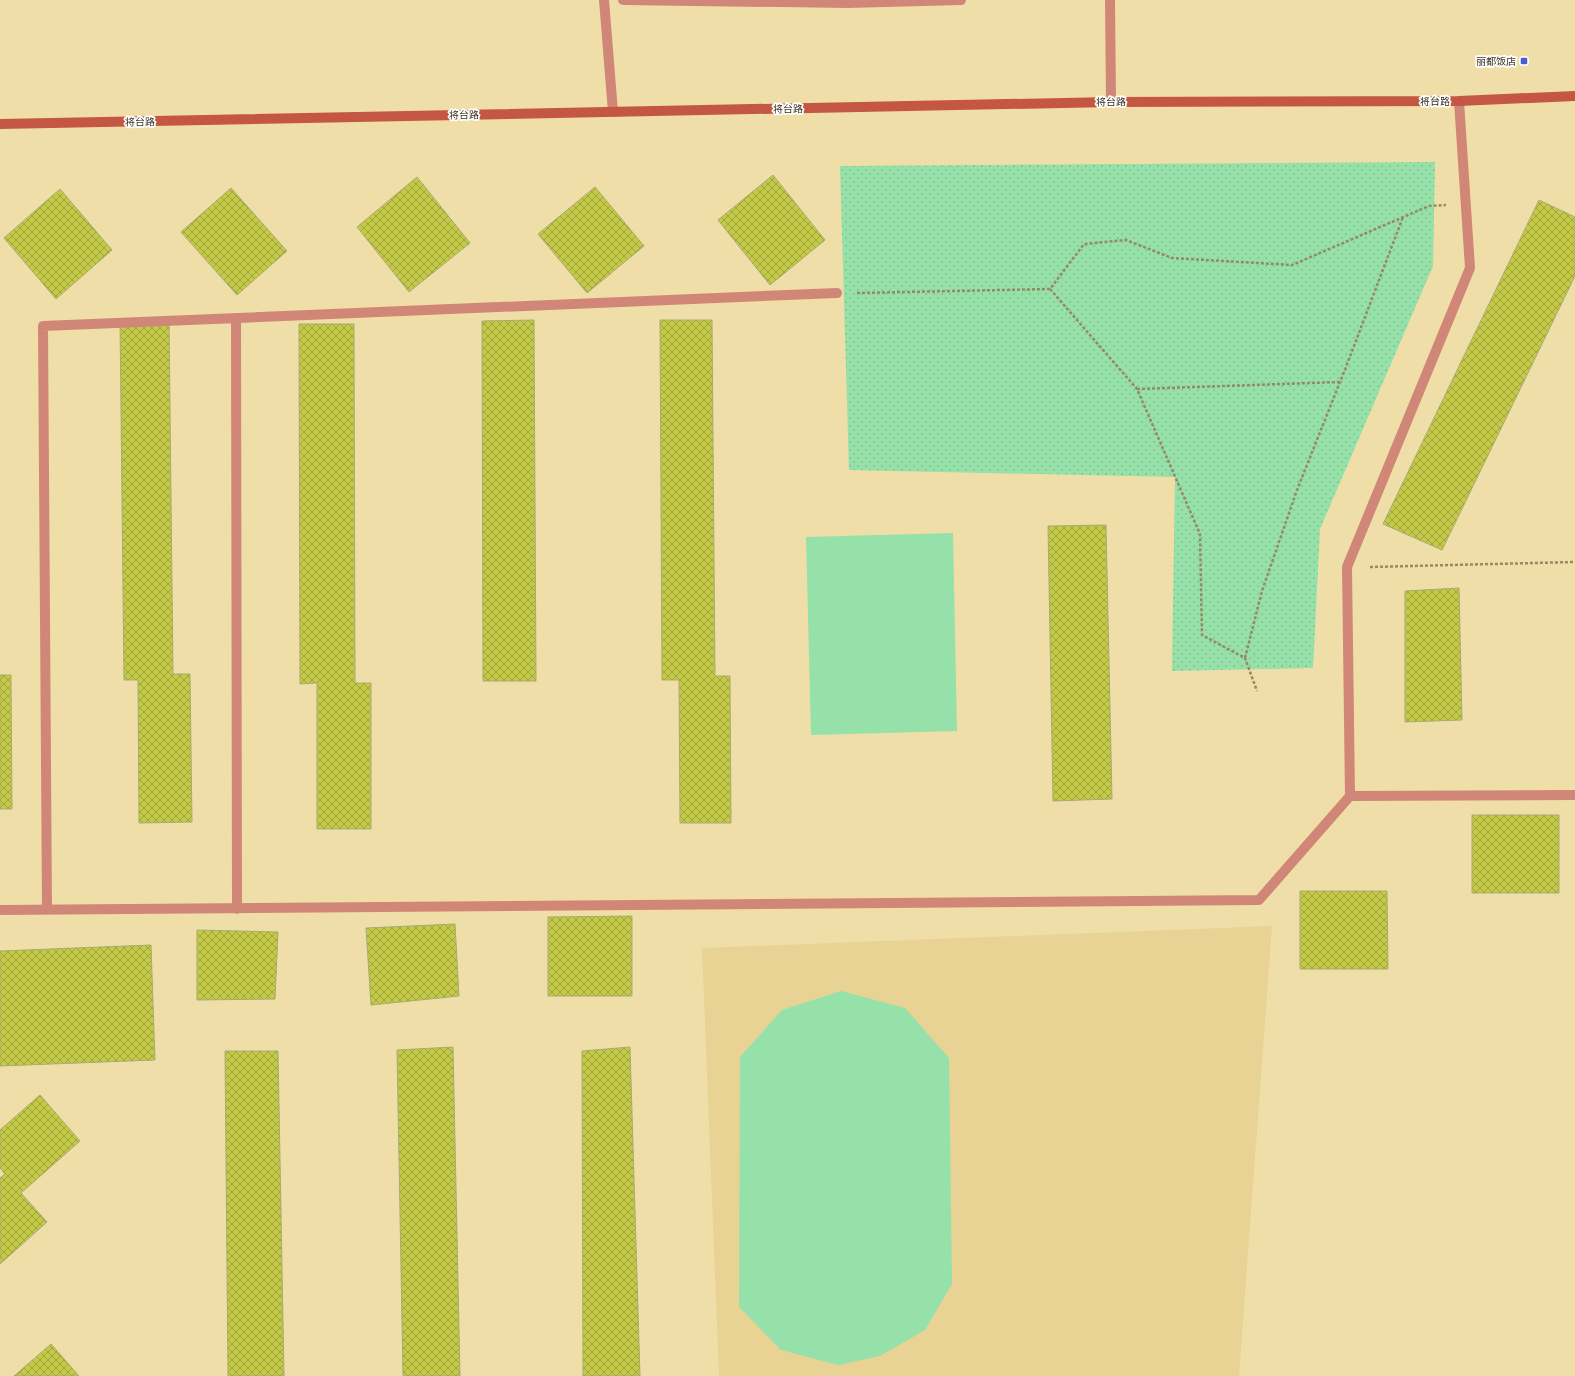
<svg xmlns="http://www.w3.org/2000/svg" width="1575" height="1376" viewBox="0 0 1575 1376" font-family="Quicksand,'Noto Sans SC',sans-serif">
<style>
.built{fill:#e8d395}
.park{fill:url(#park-dots)}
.pitch{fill:#95e1a9}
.building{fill:url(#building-cross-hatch);stroke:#a7ab75}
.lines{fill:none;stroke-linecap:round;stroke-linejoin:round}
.path{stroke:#968963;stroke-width:2.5;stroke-dasharray:3 2;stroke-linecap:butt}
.service{stroke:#d18778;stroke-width:10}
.minor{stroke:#d18778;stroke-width:10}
.secondary{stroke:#c45743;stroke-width:10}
.poi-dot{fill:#495cd0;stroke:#fff;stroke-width:1.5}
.labels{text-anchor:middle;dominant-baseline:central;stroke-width:3.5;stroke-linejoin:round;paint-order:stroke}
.poi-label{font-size:10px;fill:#3a321d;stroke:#fff;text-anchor:end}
.street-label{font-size:10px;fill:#3a321d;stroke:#fff}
</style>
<defs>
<pattern id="park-dots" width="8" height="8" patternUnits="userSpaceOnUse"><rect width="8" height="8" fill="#95e1a9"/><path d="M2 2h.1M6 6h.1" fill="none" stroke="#81c291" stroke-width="1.8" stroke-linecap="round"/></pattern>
<pattern id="building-cross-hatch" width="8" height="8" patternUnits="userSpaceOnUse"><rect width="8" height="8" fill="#c4ca48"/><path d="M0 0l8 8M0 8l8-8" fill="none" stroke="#a0a53b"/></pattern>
</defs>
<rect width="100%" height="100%" fill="#f0dea8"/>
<path class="built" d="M 1272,926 L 1239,1376 L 719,1376 L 702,948 Z"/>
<path class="park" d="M 1435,162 L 1433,266 L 1320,529 L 1313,668 L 1172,671 L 1175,477 L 849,470 L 840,166 Z"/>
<path class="pitch" d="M 953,533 L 957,731 L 811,735 L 806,537 Z
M 841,991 L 905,1008 L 949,1058 L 952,1284 L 925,1330 L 880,1356 L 838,1365 L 781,1350 L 739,1307 L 740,1057 L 782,1010 Z"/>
<path class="building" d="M 773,175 L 825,240 L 770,285 L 718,220 Z
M 417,177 L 470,243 L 409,292 L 357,227 Z
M 595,187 L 644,246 L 587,293 L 538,234 Z
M 231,188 L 287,251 L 237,295 L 181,232 Z
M 60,189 L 112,250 L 56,299 L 4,238 Z
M 1539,200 L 1575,217 L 1575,276 L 1442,550 L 1383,524 Z
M 169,318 L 173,674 L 190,674 L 192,822 L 139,823 L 138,680 L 124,680 L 120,319 Z
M 534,320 L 536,681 L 483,681 L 482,321 Z
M 660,320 L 712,320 L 715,676 L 730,676 L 731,823 L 680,823 L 679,680 L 662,680 Z
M 299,324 L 354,324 L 355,683 L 371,683 L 371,829 L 317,829 L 317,683 L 300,684 Z
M 1106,525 L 1112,799 L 1053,801 L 1048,526 Z
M 1459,588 L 1462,720 L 1405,722 L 1405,591 Z
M 0,675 L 11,675 L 12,809 L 0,809 Z
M 1472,815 L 1559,815 L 1559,893 L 1472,893 Z
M 1300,891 L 1387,891 L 1388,969 L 1300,969 Z
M 632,916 L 632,996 L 548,996 L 548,917 Z
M 455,924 L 459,996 L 371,1005 L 366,928 Z
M 197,930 L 278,932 L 275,999 L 197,1000 Z
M 151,945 L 155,1060 L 0,1066 L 0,951 Z
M 453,1047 L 460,1376 L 403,1376 L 397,1050 Z
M 630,1047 L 640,1376 L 583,1376 L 582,1051 Z
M 225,1051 L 278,1051 L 284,1376 L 228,1376 Z
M 40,1095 L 80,1141 L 21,1193 L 47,1222 L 0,1264 L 0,1178 L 5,1174 L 0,1168 L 0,1130 Z
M 51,1344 L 79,1376 L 14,1376 Z"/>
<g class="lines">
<path class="path" d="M 1050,289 L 1137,389 L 1200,534 L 1202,635 L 1245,658 L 1257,691
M 857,293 L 1050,289 L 1084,244 L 1126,240 L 1172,258 L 1292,265 L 1429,206 L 1446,205
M 1137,389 L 1340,382
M 1370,567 L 1575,562
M 1245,658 L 1262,591 L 1297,490 L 1346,367 L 1403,217"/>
<path class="service" d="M 604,0 L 613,112
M 623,0 L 848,3 L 961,0"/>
<path class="minor" d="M 1110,0 L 1111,102
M 236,318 L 237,909
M 1350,796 L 1575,795
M 0,910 L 1259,900 L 1350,796 L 1347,567 L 1470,268 L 1459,101
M 47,910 L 43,326 L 837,293"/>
<path class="secondary" d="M 0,124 L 1111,102 L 1459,101 L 1575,96"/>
</g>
<rect class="poi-dot" x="1520" y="57" width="8" height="8" rx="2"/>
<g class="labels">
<g class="poi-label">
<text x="1516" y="61">丽都饭店</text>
</g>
<g class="street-label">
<text x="1435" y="101">将台路</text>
<text transform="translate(1111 102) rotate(-1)">将台路</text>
<text transform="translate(788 109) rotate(-1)">将台路</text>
<text transform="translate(464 115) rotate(-1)">将台路</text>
<text transform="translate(140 122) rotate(-1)">将台路</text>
</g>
</g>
</svg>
